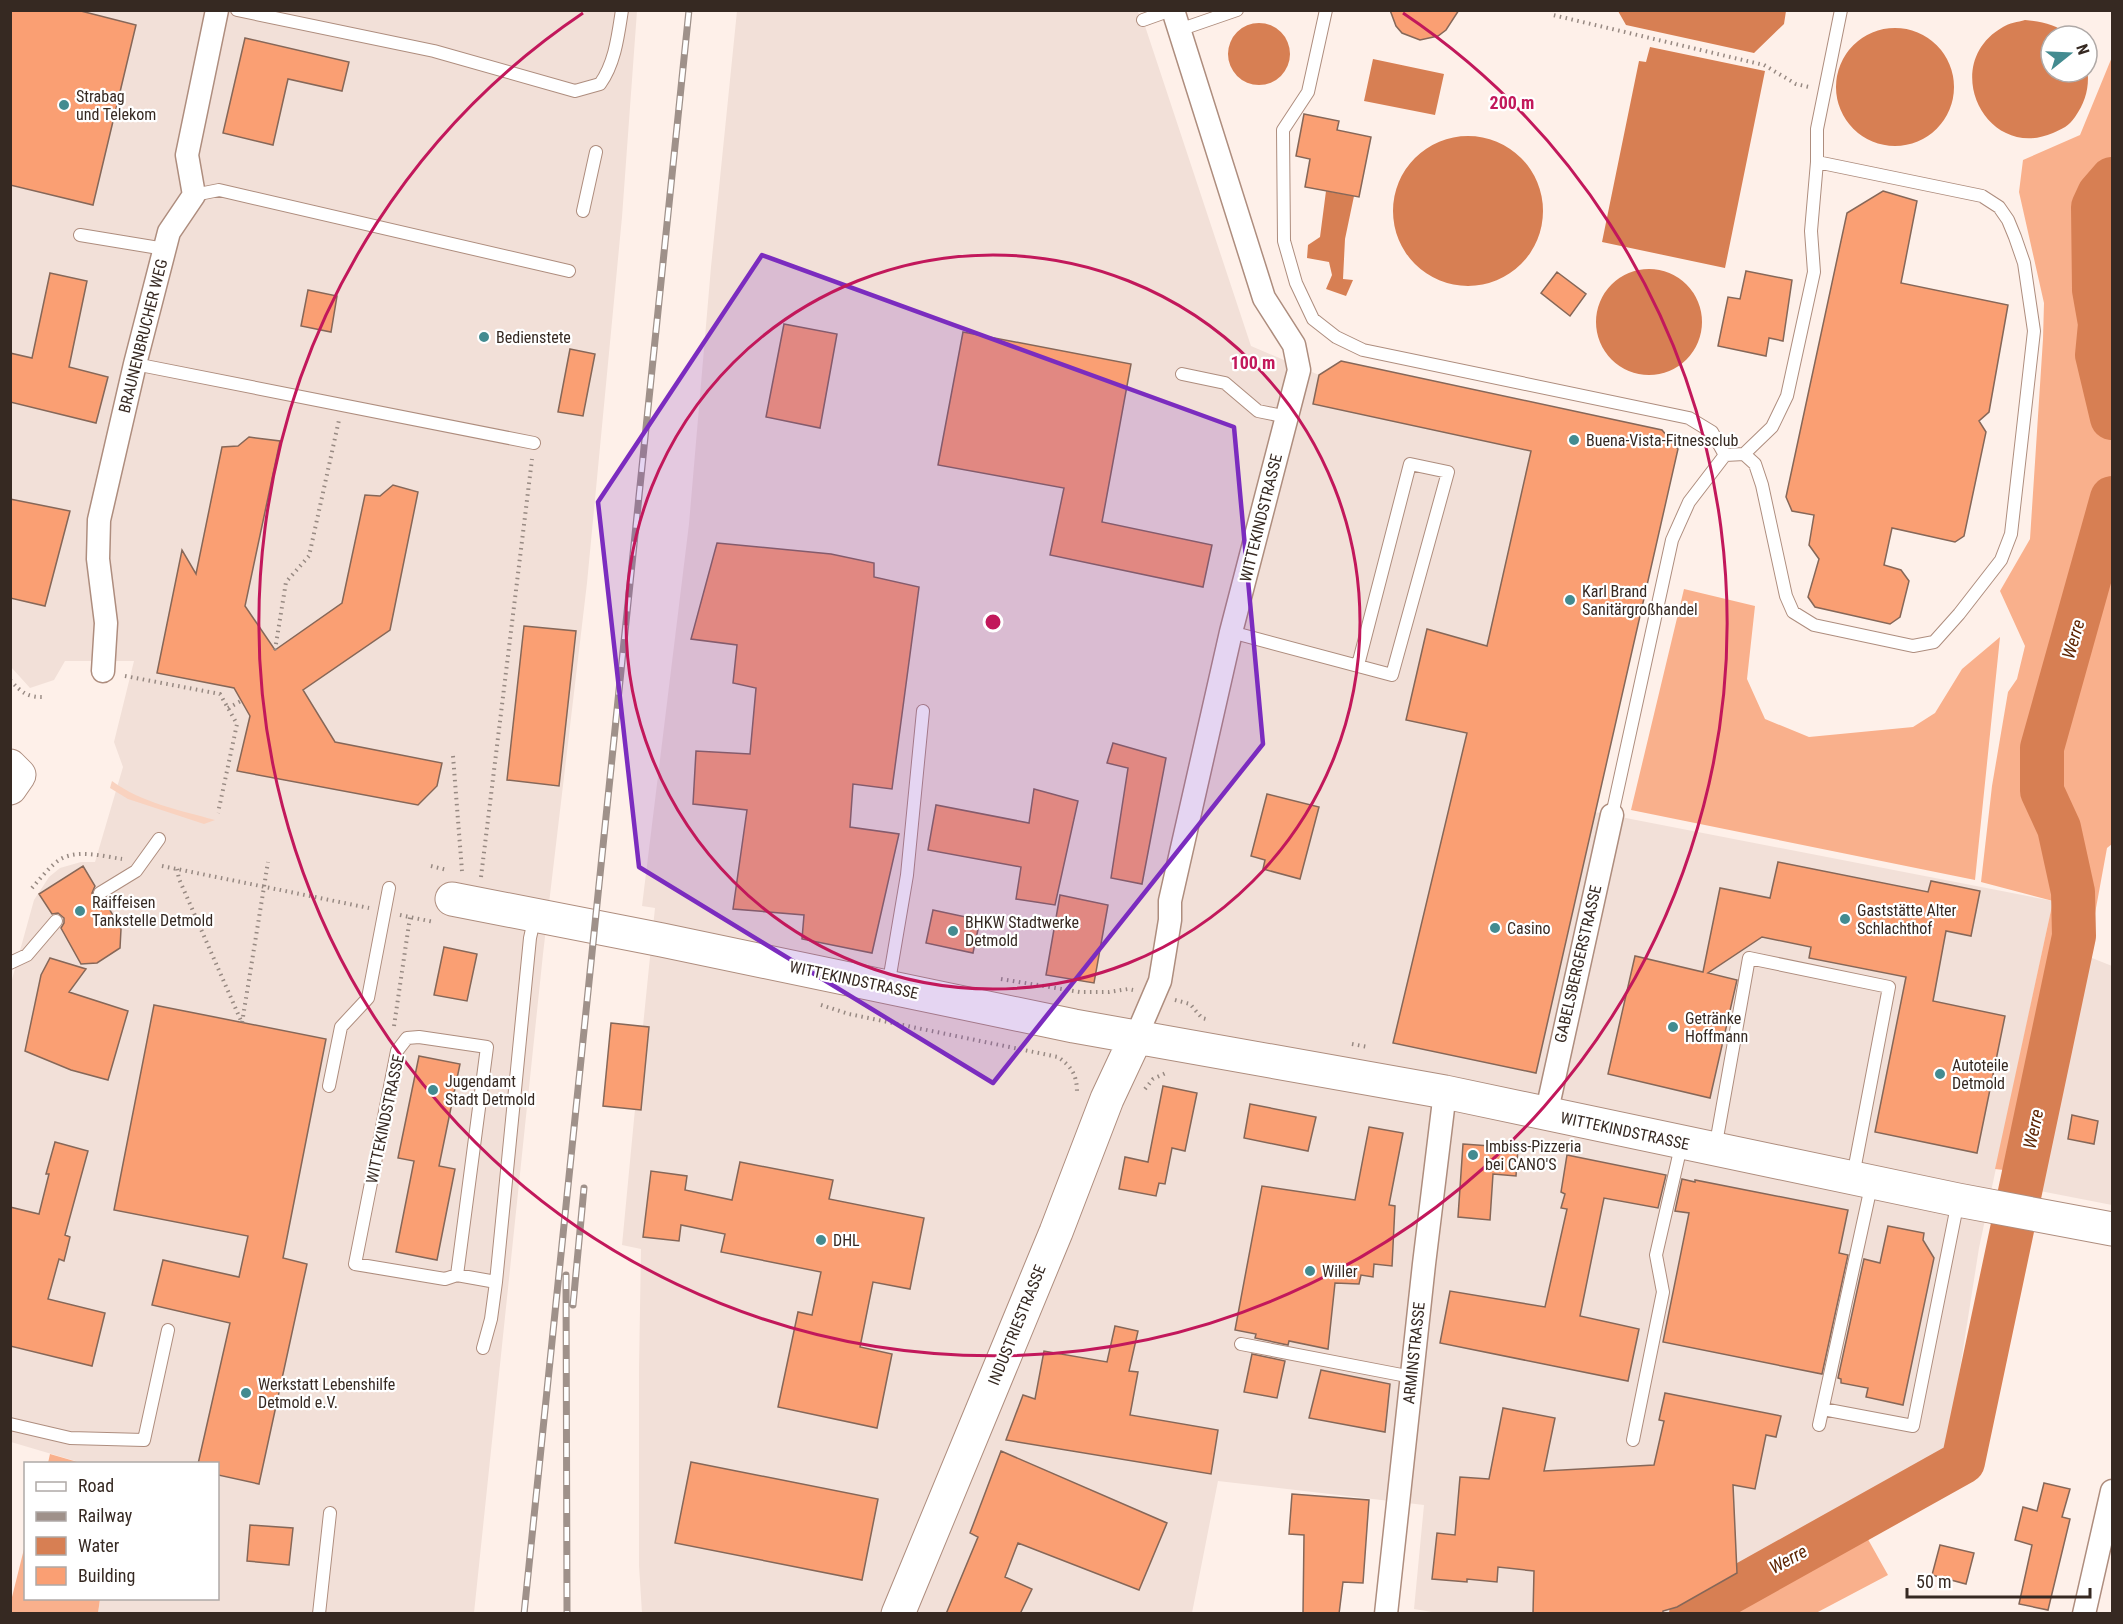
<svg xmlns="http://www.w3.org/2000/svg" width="2123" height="1624" viewBox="0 0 2123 1624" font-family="'Roboto Condensed',sans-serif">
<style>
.built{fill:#f2e0d8}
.green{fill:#f9d2bf}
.forest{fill:#f9b08c}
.water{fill:#d77f53}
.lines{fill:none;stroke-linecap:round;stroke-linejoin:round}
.river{stroke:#d77f53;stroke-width:44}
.building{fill:#fa9f73;stroke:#866758;stroke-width:1.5}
.lane-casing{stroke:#ae8d7e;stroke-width:14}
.street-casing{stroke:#ae8d7e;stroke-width:25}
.secondary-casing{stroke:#ae8d7e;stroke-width:35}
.path{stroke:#978982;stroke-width:4;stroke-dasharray:1.5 4.5;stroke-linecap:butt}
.lane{stroke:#fff;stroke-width:12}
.street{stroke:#fff;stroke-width:22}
.secondary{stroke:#fff;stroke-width:33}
.rail-casing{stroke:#9f918a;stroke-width:7}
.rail{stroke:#fff;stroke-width:4.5;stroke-dasharray:14;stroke-linecap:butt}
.marked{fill:#7b2cbf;fill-opacity:0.2;stroke:#7b2cbf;stroke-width:4.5;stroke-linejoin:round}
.ring{fill:none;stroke:#c2185b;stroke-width:3}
.poi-dot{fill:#438b90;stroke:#fff;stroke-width:2}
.labels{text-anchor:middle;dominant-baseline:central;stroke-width:4.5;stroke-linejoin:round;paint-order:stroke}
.poi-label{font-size:16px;fill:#362922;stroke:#fff;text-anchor:start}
.street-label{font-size:16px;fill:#362922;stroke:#fff}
.water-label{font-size:18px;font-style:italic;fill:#5d2503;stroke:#fff}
.centre{fill:#c2185b;stroke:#fff;stroke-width:3}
.ring-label{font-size:18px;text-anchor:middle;font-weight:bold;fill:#c2185b;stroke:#fff;stroke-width:4.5;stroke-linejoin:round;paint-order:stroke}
</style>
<rect width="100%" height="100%" fill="#fef0e9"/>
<path class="built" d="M 11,11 L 637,11 L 622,217 L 587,583 L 543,954 L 474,1613 L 98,1613 L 100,1599 L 218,1598 L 218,1464 L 82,1463 L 11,1442 L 11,983 L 34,900 L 49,877 L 60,868 L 81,862 L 95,862 L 123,767 L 114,742 L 134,661 L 65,661 L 54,680 L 30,688 L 11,667 Z
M 737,11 L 1137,11 L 1143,20 L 1251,346 L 1319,375 L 1341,361 L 1662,430 L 1678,449 L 1595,812 L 2053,901 L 1979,1248 L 1947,1451 L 1937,1462 L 1890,1486 L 1830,1523 L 1803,1530 L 1788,1548 L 1696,1601 L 1670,1613 L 1444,1614 L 1414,1609 L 1424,1505 L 1218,1481 L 1192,1613 L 642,1613 L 639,1566 L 639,1368 L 641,1249 L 622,1245 L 635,1109 L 641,1109 L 649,1027 L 643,1026 L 655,908 L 642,906 L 689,524 L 711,267 Z
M 2087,956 L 2112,966 L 2112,1205 L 2035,1190 L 2063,1088 Z"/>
<path class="green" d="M 112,781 C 142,803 179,810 215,820 L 204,824 L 128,799 L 110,788 Z"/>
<path class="forest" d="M 2112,57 L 2112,844 L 2107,848 L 2063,1088 L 2038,1174 L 1995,1169 L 2053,901 L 1981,882 L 1992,786 L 2008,692 L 2017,679 L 2025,646 L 2000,591 L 2030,539 L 2043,339 L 2044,303 L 2019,192 L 2023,160 L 2080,135 Z
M 1684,589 L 1755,606 L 1747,679 L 1765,719 L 1809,737 L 1913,727 L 1935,713 L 1962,669 L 2000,637 L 1975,880 L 1631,810 Z
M 50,1454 L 81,1463 L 48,1463 Z
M 1865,1534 L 1888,1575 L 1816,1613 L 1732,1613 L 1761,1591 L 1819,1567 Z
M 25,1545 L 26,1598 L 100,1599 L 98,1613 L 11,1613 L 11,1601 Z"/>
<path class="water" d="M 1618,11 L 1786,11 L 1784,24 L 1754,53 L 1626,25 Z
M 2025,20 C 2043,22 2056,24 2069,36 L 2051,36 L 2051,72 L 2087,72 L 2087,66 C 2090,86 2086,101 2075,117 C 2069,126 2062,129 2053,133 C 1986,162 1938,64 2003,27 C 2009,23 2018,22 2025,20 Z
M1228 54a31 31 0 1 1 62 0a31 31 0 1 1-62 0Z
M1836 87a59 59 0 1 1 118 0a59 59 0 1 1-118 0Z
M 1650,47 L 1765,71 L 1725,268 L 1602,242 L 1639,61 L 1646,62 Z
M 1373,59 L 1444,74 L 1435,115 L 1364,101 Z
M1393 211a75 75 0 1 1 150 0a75 75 0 1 1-150 0Z
M 1326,191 L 1354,196 L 1345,239 L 1343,279 L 1353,280 L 1346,296 L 1326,289 L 1332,275 L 1329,262 L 1307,258 L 1308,245 L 1320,237 Z
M1596 322a53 53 0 1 1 106 0a53 53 0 1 1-106 0Z"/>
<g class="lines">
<path class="river" d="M 2112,179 L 2099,194 L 2093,207 L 2094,290 L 2100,324 L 2097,355 L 2112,418
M 1691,1614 L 1963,1462 L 2074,936 L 2073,892 L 2059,828 L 2042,791 L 2042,748 L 2112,498"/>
</g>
<path class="building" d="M 10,10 L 77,10 L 136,25 L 93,205 L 10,185 Z
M 1390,10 L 1459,10 L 1446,30 L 1438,36 L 1420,40 L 1402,33 L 1396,26 Z
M 245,38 L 349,62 L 342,91 L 288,79 L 273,145 L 223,133 Z
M 1304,114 L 1339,121 L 1337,130 L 1371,137 L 1359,197 L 1305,187 L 1310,159 L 1296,156 Z
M 1883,191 L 1917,201 L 1901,283 L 2008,305 L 1989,412 L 1979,421 L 1986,432 L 1964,536 L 1955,542 L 1892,528 L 1884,565 L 1901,570 L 1909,581 L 1900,617 L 1890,624 L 1815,607 L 1808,597 L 1819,559 L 1809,545 L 1814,515 L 1792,511 L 1786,497 L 1847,213 Z
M 1746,271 L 1792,280 L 1783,341 L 1769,338 L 1766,356 L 1718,346 L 1728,297 L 1740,299 Z
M 1557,272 L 1586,294 L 1570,316 L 1541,293 Z
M 50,273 L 87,281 L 69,367 L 108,377 L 96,423 L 10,402 L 10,353 L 32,358 Z
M 308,290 L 337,296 L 331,332 L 301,326 Z
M 784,324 L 837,334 L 820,428 L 766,417 Z
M 963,332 L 1131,364 L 1102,522 L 1212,545 L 1203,587 L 1050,555 L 1064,488 L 938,465 Z
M 570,349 L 595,354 L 583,416 L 558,412 Z
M 1341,361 L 1662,430 L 1678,449 L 1536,1073 L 1393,1043 L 1467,733 L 1406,720 L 1427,629 L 1487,646 L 1531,451 L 1313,404 L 1319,375 Z
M 249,437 L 280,441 L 245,606 L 275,650 L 342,603 L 365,495 L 380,496 L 393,485 L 418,492 L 390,630 L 303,690 L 335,742 L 442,763 L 437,786 L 418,805 L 237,771 L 250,716 L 234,688 L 157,673 L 182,550 L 196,574 L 222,447 L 238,446 Z
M 10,499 L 70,511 L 45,606 L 10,598 Z
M 717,543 L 831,554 L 874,563 L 874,577 L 919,587 L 892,789 L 853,784 L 850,827 L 899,834 L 872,953 L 802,939 L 804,915 L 733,909 L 747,810 L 693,804 L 696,751 L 750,754 L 756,688 L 733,683 L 737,645 L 691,639 Z
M 524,626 L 576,631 L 559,786 L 507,780 Z
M 1113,743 L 1166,758 L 1142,884 L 1111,878 L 1128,768 L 1107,763 Z
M 1034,789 L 1078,801 L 1055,905 L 1016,899 L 1021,867 L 928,850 L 936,805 L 1029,823 Z
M 1267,794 L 1319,807 L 1300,879 L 1263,869 L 1265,860 L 1251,856 Z
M 1778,862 L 1928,892 L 1931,881 L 1980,891 L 1971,936 L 1946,931 L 1933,1001 L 2005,1016 L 1977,1153 L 1875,1132 L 1906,977 L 1809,958 L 1811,947 L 1762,937 L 1708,973 L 1737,980 L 1710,1098 L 1608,1074 L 1635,956 L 1703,972 L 1720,888 L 1770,898 Z
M 83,866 L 95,886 L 92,893 L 93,897 L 97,900 L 104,900 L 121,929 L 120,948 L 97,963 L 81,964 L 61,928 L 64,923 L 64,918 L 58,913 L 52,914 L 39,894 Z
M 1060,895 L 1108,905 L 1094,983 L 1046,975 Z
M 933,910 L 980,920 L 973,953 L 926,943 Z
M 444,947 L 477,954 L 467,1001 L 434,995 Z
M 50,958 L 86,969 L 69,992 L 128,1011 L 108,1080 L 71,1070 L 25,1051 L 41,975 Z
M 154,1005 L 326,1039 L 283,1258 L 307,1264 L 259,1484 L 218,1475 L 218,1464 L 198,1464 L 230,1323 L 152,1305 L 163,1260 L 239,1277 L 248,1236 L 114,1210 Z
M 611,1023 L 649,1027 L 641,1110 L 603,1106 Z
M 419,1056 L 460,1064 L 439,1166 L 455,1169 L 437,1260 L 396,1252 L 414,1161 L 398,1158 Z
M 1163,1086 L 1197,1093 L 1185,1151 L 1172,1148 L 1165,1184 L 1159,1183 L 1156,1196 L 1119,1189 L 1125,1157 L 1148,1162 Z
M 1250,1104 L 1316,1117 L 1308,1151 L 1244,1138 Z
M 2072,1115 L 2098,1121 L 2094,1144 L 2068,1139 Z
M 1369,1127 L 1403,1133 L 1389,1205 L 1395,1206 L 1392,1266 L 1374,1264 L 1373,1277 L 1361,1275 L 1359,1284 L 1335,1283 L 1328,1349 L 1289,1341 L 1288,1345 L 1255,1338 L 1256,1334 L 1235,1330 L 1262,1186 L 1355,1200 Z
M 55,1142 L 88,1151 L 65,1235 L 70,1237 L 64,1261 L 59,1259 L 48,1299 L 105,1313 L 92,1366 L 10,1346 L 10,1207 L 39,1214 L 49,1174 L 46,1174 Z
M 1463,1144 L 1518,1148 L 1516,1176 L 1493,1174 L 1490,1220 L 1458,1217 Z
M 1567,1155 L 1666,1175 L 1658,1208 L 1604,1198 L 1580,1316 L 1639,1329 L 1628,1381 L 1440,1343 L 1450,1291 L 1545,1307 L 1567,1209 L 1561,1208 L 1565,1194 L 1561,1192 Z
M 740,1162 L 833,1180 L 829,1199 L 924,1218 L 910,1289 L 873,1282 L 860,1347 L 892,1354 L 877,1428 L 778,1407 L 798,1312 L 812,1315 L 821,1272 L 721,1252 L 725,1234 L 681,1225 L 679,1241 L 643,1237 L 651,1171 L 687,1176 L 685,1190 L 732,1200 Z
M 1682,1179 L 1695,1182 L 1695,1180 L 1848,1210 L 1839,1253 L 1848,1255 L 1822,1374 L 1663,1342 L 1689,1213 L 1675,1211 Z
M 1888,1226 L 1924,1233 L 1923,1240 L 1934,1258 L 1903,1405 L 1866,1397 L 1868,1388 L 1841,1383 L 1841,1379 L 1838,1378 L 1864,1259 L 1880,1263 Z
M 1115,1326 L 1138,1331 L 1129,1371 L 1138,1372 L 1130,1415 L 1218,1430 L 1211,1474 L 1006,1440 L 1023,1395 L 1035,1399 L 1044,1351 L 1107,1362 Z
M 1252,1354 L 1285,1361 L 1277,1398 L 1244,1392 Z
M 1321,1370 L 1390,1384 L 1385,1432 L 1309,1418 Z
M 1665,1393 L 1781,1416 L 1776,1437 L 1766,1435 L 1755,1489 L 1733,1485 L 1737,1573 L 1677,1607 L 1663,1611 L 1663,1614 L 1533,1614 L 1534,1571 L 1498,1567 L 1497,1582 L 1467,1579 L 1467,1582 L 1432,1579 L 1437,1533 L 1455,1535 L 1460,1477 L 1489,1479 L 1503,1408 L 1555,1418 L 1544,1471 L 1654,1465 L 1664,1421 L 1659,1420 Z
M 1001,1451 L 1167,1523 L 1139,1590 L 1018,1543 L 1005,1577 L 1032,1589 L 1020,1614 L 946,1614 L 978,1537 L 970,1533 Z
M 691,1462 L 878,1499 L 862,1580 L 675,1543 Z
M 2044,1483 L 2070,1489 L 2062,1517 L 2070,1519 L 2048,1610 L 2019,1604 L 2032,1545 L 2015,1540 L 2023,1507 L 2037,1511 Z
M 1292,1494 L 1369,1500 L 1363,1583 L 1343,1582 L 1339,1614 L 1303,1614 L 1304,1535 L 1289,1534 Z
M 250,1525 L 293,1528 L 289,1565 L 247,1561 Z
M 1940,1545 L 1974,1553 L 1966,1584 L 1932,1575 Z"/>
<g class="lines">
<defs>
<path id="lane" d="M 237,10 L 434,51 L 575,91 L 600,84 C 615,63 618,36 622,10
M 1326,10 L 1308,92 L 1283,130 L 1284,241 L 1296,283 L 1313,319 L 1336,337 L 1363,350 L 1689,418 L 1712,432 L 1725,455
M 1143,20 L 1171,10
M 1179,30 L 1237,10
M 194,195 L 219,190 L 569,271
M 583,211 L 596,152
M 80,235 L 165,249
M 135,364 L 534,443
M 1182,374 L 1225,383 L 1258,411 L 1287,417
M 1744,454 L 1755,464 L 1762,485 L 1786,596 L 1793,612 L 1814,625 L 1913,646 L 1934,642 L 1959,614 L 2001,560 L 2011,534 L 2034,331 L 2024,263 L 2015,237 L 2008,220 L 1999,207 L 1982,196 L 1817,162 L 1817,129 L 1841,10
M 1231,632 L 1392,675 L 1448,472 L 1410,464 L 1358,665
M 1612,815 L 1672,540 L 1689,502 L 1725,455 L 1744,454 L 1772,427 L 1787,396 L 1814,272 L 1811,231 L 1817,162
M 100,893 L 136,871 L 159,839
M 10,963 L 27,955 L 56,921
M 888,987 L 907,875 L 923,711
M 329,1086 L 341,1027 L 368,998 L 389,888
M 1715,1149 L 1749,958 L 1889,987 L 1853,1176
M 457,1275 L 487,1047 L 419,1037 L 407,1038 L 397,1051 L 355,1264 L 445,1279 L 457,1275 L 496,1282
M 1241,1344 L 1412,1377
M 483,1348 L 491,1319 L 496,1282 L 530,938 L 535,916
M 1823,1409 L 1913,1426 L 1958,1201
M 10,1424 L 70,1438 L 144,1440 L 168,1330
M 1819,1425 L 1872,1182
M 1633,1440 L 1663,1292 L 1656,1255 L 1682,1142
M 319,1614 L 330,1513"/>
<path id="street" d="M 103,671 L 106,623 L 98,559 L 99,520 L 135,364 L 169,232 L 194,195 L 187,155 L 217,10
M 1136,1037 L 1160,981 L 1170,920 L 1170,901 L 1231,632 L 1299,370 L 1294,345 L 1264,298 L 1173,10
M 1546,1115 L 1612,815
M 1386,1614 L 1424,1264 L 1445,1092
M 2084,1614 L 2112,1491"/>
<path id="secondary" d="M 10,766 L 19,775 L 10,788
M 452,899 L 662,940 L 1074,1026 L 1445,1092 L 1958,1200 L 2112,1229
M 898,1614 L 1056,1232 L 1107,1099 L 1136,1037"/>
</defs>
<use href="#lane" class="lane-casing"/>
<use href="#street" class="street-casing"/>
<use href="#secondary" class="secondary-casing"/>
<path class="path" d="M 1552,10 L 1553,15 L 1764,65 L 1796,84 L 1809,87
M 275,650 L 286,582 L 309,556 L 339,420
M 125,676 L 220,694 L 237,724 L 218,813
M 10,680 C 22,693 28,698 46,697
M 228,708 L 241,701
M 453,756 L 462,871
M 162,866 L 369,908
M 431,866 L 447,870
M 177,869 L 179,879 L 242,1023 L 268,862
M 481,877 L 532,459
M 32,888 C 39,880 46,871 54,864 C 72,847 101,856 122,859
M 400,915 L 434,922
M 1001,979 L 1080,992 L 1109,992 L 1128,989 L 1133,990
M 1175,1000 L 1190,1004 L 1202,1018 L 1206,1019
M 821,1005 L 849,1014 L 1058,1057 C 1072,1067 1077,1075 1077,1093
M 394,1026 L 410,917
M 1352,1044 L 1368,1047
M 1145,1089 L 1153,1079 L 1168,1072"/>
<use href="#lane" class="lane"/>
<use href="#street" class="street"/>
<use href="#secondary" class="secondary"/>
<defs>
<path id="rail" d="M 566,1275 L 567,1614
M 573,1305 L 584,1188
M 524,1614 L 689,10"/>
</defs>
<use href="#rail" class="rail-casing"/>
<use href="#rail" class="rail"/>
</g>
<path class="marked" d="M 762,255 L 1234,427 L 1263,744 L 993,1083 L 639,867 L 598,502 Z"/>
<g class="ring">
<circle cx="993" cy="622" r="367"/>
<path d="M1403 13A734 734 0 1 1 583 13"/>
</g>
<g class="poi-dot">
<circle cx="64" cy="105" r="6"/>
<circle cx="484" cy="337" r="6"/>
<circle cx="1574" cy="440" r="6"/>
<circle cx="1570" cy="600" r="6"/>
<circle cx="80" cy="911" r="6"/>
<circle cx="1845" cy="919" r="6"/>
<circle cx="1495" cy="928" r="6"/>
<circle cx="953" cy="931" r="6"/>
<circle cx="1673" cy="1027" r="6"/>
<circle cx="1940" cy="1074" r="6"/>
<circle cx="433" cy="1090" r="6"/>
<circle cx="1473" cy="1155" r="6"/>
<circle cx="821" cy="1240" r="6"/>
<circle cx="1310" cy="1271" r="6"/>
<circle cx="246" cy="1393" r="6"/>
</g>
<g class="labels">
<g class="poi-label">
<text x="76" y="96">Strabag<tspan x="76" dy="18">und Telekom</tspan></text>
<text x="496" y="337">Bedienstete</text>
<text x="1586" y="440">Buena-Vista-Fitnessclub</text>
<text x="1582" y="591">Karl Brand<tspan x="1582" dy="18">Sanitärgroßhandel</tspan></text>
<text x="92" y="902">Raiffeisen<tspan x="92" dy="18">Tankstelle Detmold</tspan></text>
<text x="1857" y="910">Gaststätte Alter<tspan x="1857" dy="18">Schlachthof</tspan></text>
<text x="965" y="922">BHKW Stadtwerke<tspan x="965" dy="18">Detmold</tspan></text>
<text x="1507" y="928">Casino</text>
<text x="1685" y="1018">Getränke<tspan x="1685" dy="18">Hoffmann</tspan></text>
<text x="1952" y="1065">Autoteile<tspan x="1952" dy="18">Detmold</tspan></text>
<text x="445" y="1081">Jugendamt<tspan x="445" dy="18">Stadt Detmold</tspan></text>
<text x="1485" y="1146">Imbiss-Pizzeria<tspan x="1485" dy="18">bei CANO'S</tspan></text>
<text x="833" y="1240">DHL</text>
<text x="1322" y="1271">Willer</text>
<text x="258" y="1384">Werkstatt Lebenshilfe<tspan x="258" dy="18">Detmold e.V.</tspan></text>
</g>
<g class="street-label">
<text transform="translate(143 336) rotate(-76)">BRAUNENBRUCHER WEG</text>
<text transform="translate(1261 518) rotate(-76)">WITTEKINDSTRASSE</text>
<text transform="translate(1578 964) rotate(-77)">GABELSBERGERSTRASSE</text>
<text transform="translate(854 980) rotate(12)">WITTEKINDSTRASSE</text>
<text transform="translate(385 1119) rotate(-78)">WITTEKINDSTRASSE</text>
<text transform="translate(1625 1131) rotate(12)">WITTEKINDSTRASSE</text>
<text transform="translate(1017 1325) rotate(-68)">INDUSTRIESTRASSE</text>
<text transform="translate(1414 1353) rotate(-84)">ARMINSTRASSE</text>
</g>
<g class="water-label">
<text transform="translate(2073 639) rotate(-74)">Werre</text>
<text transform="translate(2033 1129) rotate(-78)">Werre</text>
<text transform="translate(1788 1559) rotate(-29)">Werre</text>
</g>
</g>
<circle cx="993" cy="622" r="9" class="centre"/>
<g class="ring-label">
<text x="1512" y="109">200 m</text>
<text x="1253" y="369">100 m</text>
</g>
<rect width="2123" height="1624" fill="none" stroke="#362922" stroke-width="24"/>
<rect x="24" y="1462" width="195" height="138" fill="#ffffff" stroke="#afa9a7" stroke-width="1.5"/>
<rect x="36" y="1482" width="30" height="9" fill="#ffffff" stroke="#afa9a7" stroke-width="1.5"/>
<text x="78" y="1492" font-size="18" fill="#362922">Road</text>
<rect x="36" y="1512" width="30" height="9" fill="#9f918a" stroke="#afa9a7" stroke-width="1.5"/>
<text x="78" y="1522" font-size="18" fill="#362922">Railway</text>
<rect x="36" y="1537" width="30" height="18" fill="#d77f53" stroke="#afa9a7" stroke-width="1.5"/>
<text x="78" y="1552" font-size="18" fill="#362922">Water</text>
<rect x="36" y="1567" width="30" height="18" fill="#fa9f73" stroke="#afa9a7" stroke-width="1.5"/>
<text x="78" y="1582" font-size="18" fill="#362922">Building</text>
<g transform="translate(2069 54) rotate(72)"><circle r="28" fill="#ffffff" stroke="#afa9a7" stroke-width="1.5"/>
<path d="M0-4.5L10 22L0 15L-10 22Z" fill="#438b90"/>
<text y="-9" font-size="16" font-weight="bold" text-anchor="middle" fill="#362922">N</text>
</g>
<path d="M1907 1588v9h183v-9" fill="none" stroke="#362922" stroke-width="3"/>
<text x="1916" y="1588" font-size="18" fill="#362922" stroke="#ffffff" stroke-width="4.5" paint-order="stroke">50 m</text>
</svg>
